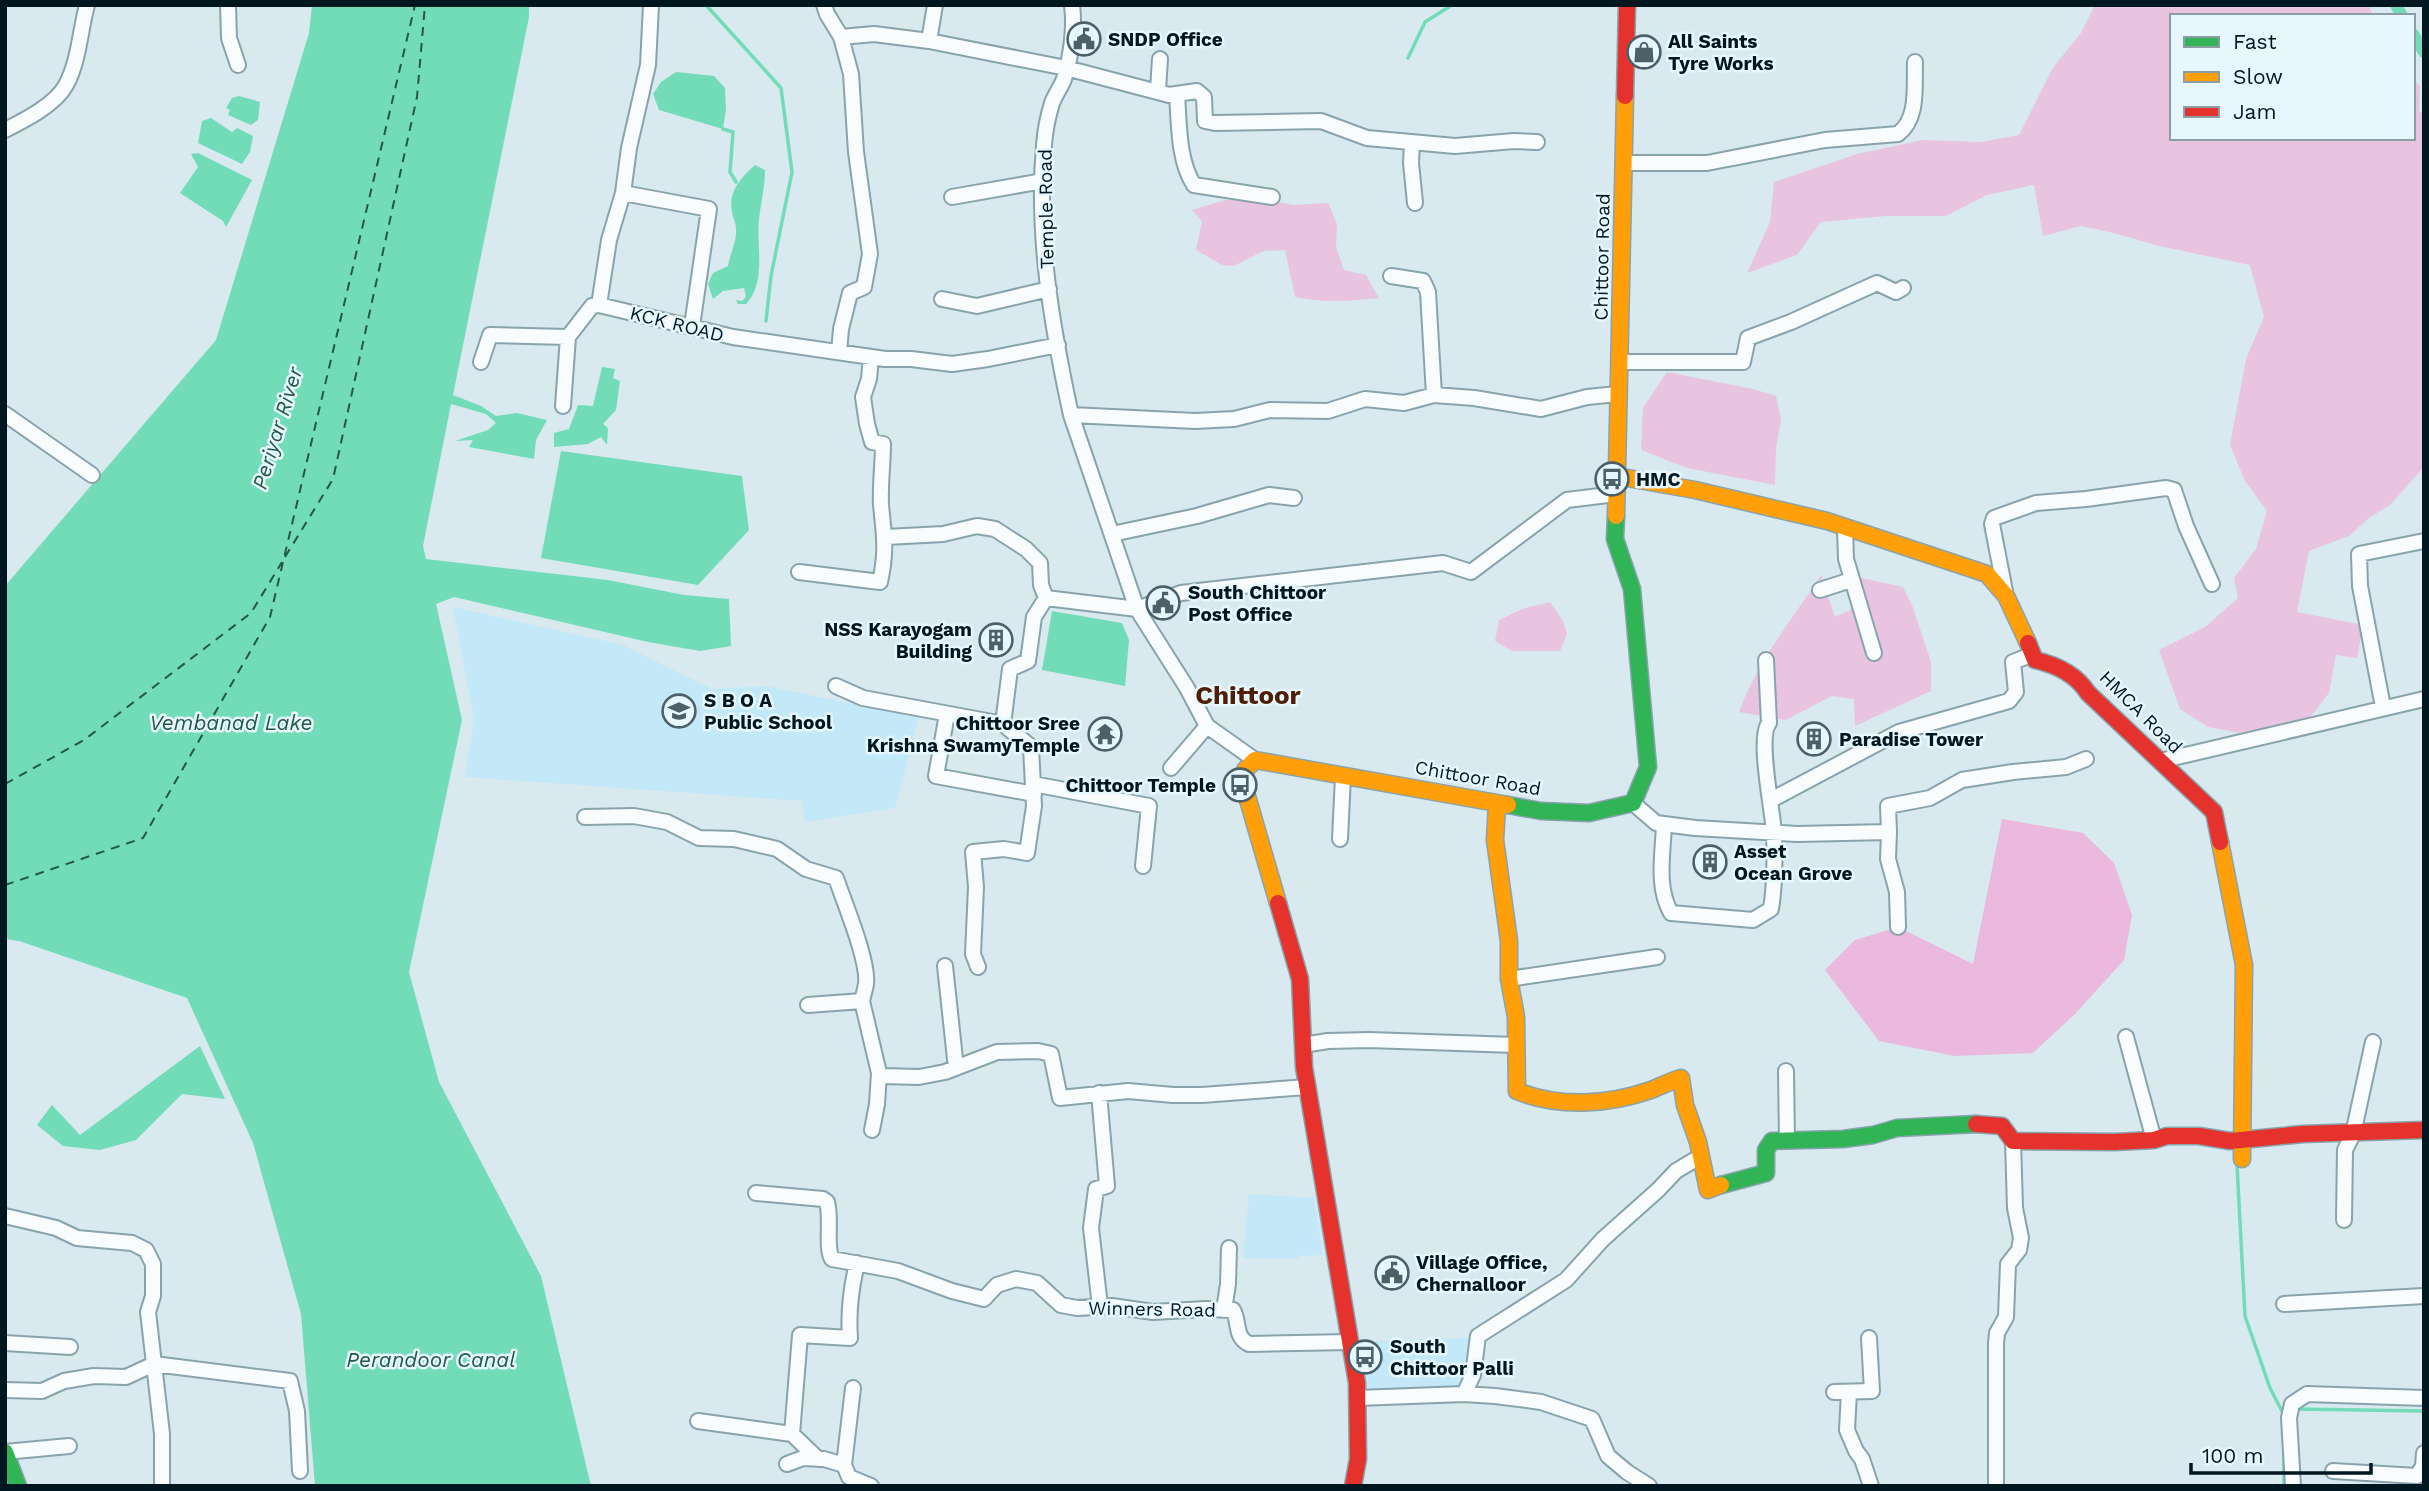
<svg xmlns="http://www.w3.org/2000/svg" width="2429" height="1491" viewBox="0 0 2429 1491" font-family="'Work Sans',sans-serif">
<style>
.built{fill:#c3e9f8}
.green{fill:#e8c4e0}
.forest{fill:#eab9dd}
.water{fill:#72dcb9}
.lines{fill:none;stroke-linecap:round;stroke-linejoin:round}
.stream{stroke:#72dcb9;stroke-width:3.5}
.canal{stroke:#72dcb9;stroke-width:12}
.ferry{stroke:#225943;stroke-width:2;stroke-dasharray:9 7;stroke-linecap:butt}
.street-casing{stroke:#88a3ac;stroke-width:18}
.fast-casing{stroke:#88a3ac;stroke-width:19}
.slow-casing{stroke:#88a3ac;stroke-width:19}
.jam-casing{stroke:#88a3ac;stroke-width:19}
.street{stroke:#f9fcfd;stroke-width:14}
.fast{stroke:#30b455;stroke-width:16}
.slow{stroke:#ff9f0a;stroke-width:16}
.jam{stroke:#e5322d;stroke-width:16}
.labels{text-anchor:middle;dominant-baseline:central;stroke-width:5;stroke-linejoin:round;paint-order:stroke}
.poi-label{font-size:19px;font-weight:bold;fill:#001720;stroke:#e7f7fe;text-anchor:start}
.street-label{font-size:19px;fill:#001720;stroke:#e7f7fe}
.water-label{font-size:21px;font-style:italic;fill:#225943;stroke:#e7f7fe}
.district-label{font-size:26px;font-weight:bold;fill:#4e1f06;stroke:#e7f7fe}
</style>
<rect width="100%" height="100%" fill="#d8e9f0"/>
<path class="built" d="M 453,607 L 623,645 L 712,689 L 767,686 L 919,718 L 895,808 L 805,822 L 802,801 L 465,777 L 474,719 Z
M 1249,1194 L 1314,1198 L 1323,1255 L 1299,1256 L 1298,1259 L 1243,1258 Z
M 1462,1338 L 1474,1339 L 1462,1390 L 1365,1393 L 1355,1342 Z"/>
<path class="green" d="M 2095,5 L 2368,5 L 2374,16 L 2172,16 L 2172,138 L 2413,138 L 2413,79 L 2420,86 L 2419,111 L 2424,113 L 2424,467 L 2390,505 L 2370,517 L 2349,536 L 2309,551 L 2297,612 L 2363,625 L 2357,658 L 2336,655 L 2329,693 L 2311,716 L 2251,735 L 2208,727 L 2180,709 L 2159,650 L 2205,627 L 2238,598 L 2234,578 L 2256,549 L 2267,511 L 2245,481 L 2230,445 L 2246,359 L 2264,317 L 2250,265 L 2159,246 L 2114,233 L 2081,226 L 2043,236 L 2034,185 L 1987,195 L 1946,216 L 1886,216 L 1821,222 L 1797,255 L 1747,273 L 1770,222 L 1774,182 L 1857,154 L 1923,140 L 1981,142 L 2019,135 L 2052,69 L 2081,33 Z
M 1262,199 L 1294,205 L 1328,203 L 1337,224 L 1336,247 L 1344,270 L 1366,275 L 1379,298 C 1351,301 1323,303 1295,297 L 1285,250 L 1263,251 L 1234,266 L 1222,265 L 1196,250 L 1202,221 L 1192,210 L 1225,200 Z
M 1667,372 L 1753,389 L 1776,396 L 1781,420 L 1776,448 L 1775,485 L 1687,468 L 1641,450 L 1643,408 Z
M 1821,575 L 1835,617 L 1850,610 L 1861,578 L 1903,587 L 1912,605 L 1931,662 L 1931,691 L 1855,726 L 1854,699 L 1832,696 L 1786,720 L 1739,712 C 1760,657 1790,623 1821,575 Z
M 1550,602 L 1563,621 L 1567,634 L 1560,651 L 1512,651 L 1495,641 L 1499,620 L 1522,609 Z"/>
<path class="forest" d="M 2002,819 L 2083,833 L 2114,863 L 2132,915 L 2124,960 L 2076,1013 L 2033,1053 L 1955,1056 L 1879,1041 L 1825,970 L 1855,940 L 1898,927 L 1973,964 Z"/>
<path class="water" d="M 312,5 L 529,5 L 529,17 L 453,395 L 481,406 L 496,416 L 517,413 L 547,420 L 536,440 L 534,459 L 469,447 L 473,440 L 455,441 L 488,430 L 496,423 L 486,414 L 451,404 L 423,546 L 426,559 L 608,580 L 684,595 L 729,599 L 731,646 L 700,651 L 648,642 L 454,597 L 436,604 L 462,720 L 409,972 L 439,1082 L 541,1276 L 591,1486 L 315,1486 L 301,1314 L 253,1143 L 187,998 L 19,941 L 5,939 L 5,586 L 216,340 L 309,33 Z
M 676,72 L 714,76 L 725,88 L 726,109 L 723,129 L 659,110 L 653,94 L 661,82 Z
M 239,96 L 260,102 L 258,120 L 251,125 L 228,115 L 230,110 L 226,108 L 232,98 Z
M 211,118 L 232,132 L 237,128 L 253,136 L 250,152 L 242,164 L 198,143 L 202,121 Z
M 198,153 L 252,180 L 226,227 L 223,221 L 180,193 L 198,167 L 191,154 Z
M 755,165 L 765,170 C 765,187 761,202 759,219 C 756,247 767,281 746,304 L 738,304 L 736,300 L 742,301 L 746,297 L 744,288 L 723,291 L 713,299 L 708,284 L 713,273 L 728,266 C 730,253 737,242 736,229 C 736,223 733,218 732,212 C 728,191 741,178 755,165 Z
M 602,367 L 615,369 L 613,378 L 620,381 L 616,410 L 603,424 L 608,428 L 607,445 L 601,437 L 588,444 L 554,447 L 554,433 L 569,429 L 578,405 L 593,406 Z
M 561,451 L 742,476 L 749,530 L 698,585 L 541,558 Z
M 1052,611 L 1122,623 L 1129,640 L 1125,686 L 1042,670 Z
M 200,1046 L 225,1099 L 182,1094 L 136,1140 L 100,1150 L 63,1146 L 37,1125 L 52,1105 L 80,1135 Z"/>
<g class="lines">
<path class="stream" d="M 706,5 L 781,88 L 792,172 L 771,276 L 766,321
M 1408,58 L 1425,22 L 1452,5
M 723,129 L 733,132 L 730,172 L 736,182
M 2237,1165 L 2245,1316 L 2270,1388 L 2284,1415
M 2295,1409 L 2424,1411
M 2284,1486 L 2284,1447"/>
<path class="canal" d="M 2396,5 L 2402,16
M 2413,34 L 2424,52"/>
<path class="ferry" d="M 285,557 L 333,479 L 417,97 L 425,5
M 5,784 L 84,740 L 251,613 L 282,562
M 5,885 L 143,838 L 270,617 L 415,5"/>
<defs>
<path id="street" d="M 228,5 L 229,38 L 238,65
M 651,5 L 648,65 L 629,148 L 623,193 L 609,240 L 599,305 L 733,337 L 885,359 L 911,359 L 952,364 L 988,359 L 1058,345
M 824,5 L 827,14 L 841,37 L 851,74 L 856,152 L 870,254 L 864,287 L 850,293 L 841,329 L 839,352
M 841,37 L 874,34 L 929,41 L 935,5
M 929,41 L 1066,68 L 1169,95 L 1197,91 L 1204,97 L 1205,121 L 1215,123 L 1321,121 L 1367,138 L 1455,146 L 1514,141 L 1537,142
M 1158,90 L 1160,59
M 1177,94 C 1179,122 1178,161 1194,185 L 1272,197
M 5,130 C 25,120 55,105 66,85 C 79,61 80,31 87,5
M 1412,142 L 1411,163 L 1415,203
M 1624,163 L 1707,163 L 1825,140 L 1898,134 C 1919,118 1914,87 1915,62
M 623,193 L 709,209 L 692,326
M 952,197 L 1043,181
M 1391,276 L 1423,281 L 1428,292 L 1434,395
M 942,299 L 977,306 L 1049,289
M 481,362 L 490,335 L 568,337 L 592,306 L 599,305
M 1621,362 L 1743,362 L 1748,338 L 1791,322 L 1877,283 L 1896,292 L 1903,288
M 563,406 L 568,337
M 5,414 L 92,475
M 1071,415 C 1052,327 1036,236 1044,145 C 1045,132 1048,116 1052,103 C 1055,95 1061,87 1064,79 C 1071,57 1075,28 1072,5
M 1845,527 L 1846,559 L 1874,653
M 1112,534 L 1197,516 L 1269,495 L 1294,498
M 886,537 L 943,534 L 977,526 L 995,529 L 1026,549 L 1040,563 L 1041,585 L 1046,598
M 799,572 L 880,582 C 887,550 884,536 881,505 C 880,484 883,464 883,444 L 872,442 L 867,424 L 863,397 L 869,379 L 871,357
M 1820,590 L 1851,580
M 2005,591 L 1992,524 L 1994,518 L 2036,503 L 2086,499 L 2166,488 L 2174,490 L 2186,526 L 2212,584
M 836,686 L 863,698 L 1003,724 L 1010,669 L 1028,661 L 1034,617 L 1046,598 L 1137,609 L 1181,593 L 1443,563 L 1471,572 L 1567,500 L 1616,494
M 2383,707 L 2360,586 L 2359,554 L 2424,541
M 947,714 L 936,776 L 1034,794
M 1255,760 L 1207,726 L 1187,688 L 1137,609 L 1071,415 L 1195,421 L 1234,419 L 1270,410 L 1328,411 L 1365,399 L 1404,403 L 1434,395 L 1474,398 L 1541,409 L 1587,397 L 1618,394
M 2160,761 L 2424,699
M 1171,768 L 1207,726
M 1033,784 L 1149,806 L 1143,866
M 1771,800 L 1899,732 L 2009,701 L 2016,692 L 2013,662 L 2033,654
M 1633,803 L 1656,823 L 1695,828 L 1797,834 L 1889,832 L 1888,806 L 1930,798 L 1962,780 L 2013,772 L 2066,767 L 2086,759
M 585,817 L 634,816 L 667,822 L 699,838 L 734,839 L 777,849 L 806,869 L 836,878 C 844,902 869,961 866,984 C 865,990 863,996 862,1001
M 1664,824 C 1663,854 1656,887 1671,913 L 1753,920 L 1771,909 C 1775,884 1775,859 1774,834 C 1773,811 1757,738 1769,723 L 1766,660
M 1889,832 L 1888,859 L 1897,892 L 1898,927
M 1340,839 L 1343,776
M 945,966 L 956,1068
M 978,967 L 973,954 L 976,887 L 973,852 L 1004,849 L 1027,853 L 1034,806 L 1031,747 L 1003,724
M 1509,979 L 1657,957
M 808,1005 L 862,1001 L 879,1073 L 882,1076 L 919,1077 L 945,1072 L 997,1052 L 1038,1051 L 1051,1054 L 1060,1098 L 1128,1091 L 1173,1095 L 1202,1095 L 1307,1087
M 2126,1037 L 2154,1140
M 1303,1045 L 1328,1041 L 1369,1040 L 1515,1045
M 1786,1071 L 1787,1141
M 1099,1093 L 1107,1186 L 1096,1189 L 1091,1228 L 1100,1306
M 872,1130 L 877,1104 L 879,1073
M 756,1193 L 823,1199 L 827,1202 C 832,1219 825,1247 832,1259 L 898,1271 L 952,1291 L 984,1299 L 997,1285 L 1016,1279 L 1037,1283 L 1061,1305 L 1077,1308 L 1112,1306 L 1153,1312 L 1206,1309 L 1233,1310 C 1240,1322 1234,1337 1249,1344 L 1350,1342
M 5,1216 L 56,1228 L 77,1238 L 132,1243 L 146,1250 L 153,1264 L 153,1296 L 148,1312 L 154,1364 L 290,1381 L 297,1411 L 300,1471
M 2344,1220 L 2345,1150 L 2353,1134 L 2373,1042
M 2284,1304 L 2424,1296
M 1224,1310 L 1228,1284 L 1229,1248
M 1869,1338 L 1872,1391 L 1834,1392 L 1849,1392 L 1847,1430 L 1856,1451 L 1862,1459 L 1871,1486
M 5,1343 L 70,1347
M 5,1390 L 42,1391 L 64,1381 L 94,1376 L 126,1377 L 154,1364 L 162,1434 L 162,1486
M 1464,1394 L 1473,1375 L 1478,1336 L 1566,1280 L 1603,1239 L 1658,1190 L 1676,1171 L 1701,1156
M 1357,1398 L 1464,1394 L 1495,1396 L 1541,1402 L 1592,1419 L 1608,1456 L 1627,1472 L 1649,1486
M 698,1421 L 792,1434 L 800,1335 L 850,1338 C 848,1312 851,1288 857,1263
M 792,1434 L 818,1459
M 5,1452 L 69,1446
M 787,1464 L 803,1458 L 824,1459 L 844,1465 L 849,1477 L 871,1486
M 844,1465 L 853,1388
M 2333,1471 L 2417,1476 L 2423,1466 L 2424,1453
M 1996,1486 L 1996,1343 L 1997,1333 L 2006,1317 L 2008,1264 L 2019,1250 L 2021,1238 L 2015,1208 L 2013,1141
M 2293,1486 L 2289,1418 L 2292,1404 L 2307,1394 L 2424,1398"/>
<path id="fast" d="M 1508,805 L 1541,811 L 1589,813 L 1633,803 L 1648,767 L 1632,589 L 1615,539 L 1616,516
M 1721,1185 L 1766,1173 L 1766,1150 L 1772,1141 L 1843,1139 L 1873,1135 L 1897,1128 L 1976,1124
M 5,1452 L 18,1486"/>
<path id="slow" d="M 1616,476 L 1695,490 L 1827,521 L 1987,574 L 2006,596 L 2028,643
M 1616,516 L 1625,96
M 1497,804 L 1495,840 L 1509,941 L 1509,979 L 1516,1017 L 1517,1091 C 1559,1108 1608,1105 1651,1090 C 1661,1086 1671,1081 1681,1078 L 1685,1105 L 1698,1142 L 1708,1190 L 1721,1185
M 2220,842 L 2244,965 L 2242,1159
M 1278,903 L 1244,786 L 1245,770 L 1255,760 L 1508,805"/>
<path id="jam" d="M 1625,96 L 1627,5
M 2028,643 L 2035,660 C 2057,665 2076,674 2088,693 L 2214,812 L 2220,842
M 1278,903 L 1300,979 L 1304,1067 L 1357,1383 L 1358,1459 L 1353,1486
M 1976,1124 L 2002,1126 L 2013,1141 L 2115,1142 L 2154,1140 L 2167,1136 L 2199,1136 L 2230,1141 L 2303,1134 L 2424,1130"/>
</defs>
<use href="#street" class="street-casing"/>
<use href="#fast" class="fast-casing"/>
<use href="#slow" class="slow-casing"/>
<use href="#jam" class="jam-casing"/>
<use href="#street" class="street"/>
<use href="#fast" class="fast"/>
<use href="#slow" class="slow"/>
<use href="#jam" class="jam"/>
</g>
<defs>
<symbol id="civic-ring" viewBox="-11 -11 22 22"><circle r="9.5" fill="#e7f7fe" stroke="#4c6069" stroke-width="1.5"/><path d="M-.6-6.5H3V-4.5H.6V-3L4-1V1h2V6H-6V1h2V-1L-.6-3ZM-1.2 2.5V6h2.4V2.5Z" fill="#4c6069"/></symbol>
<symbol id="shop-ring" viewBox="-11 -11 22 22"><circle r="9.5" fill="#e7f7fe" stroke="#4c6069" stroke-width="1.5"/><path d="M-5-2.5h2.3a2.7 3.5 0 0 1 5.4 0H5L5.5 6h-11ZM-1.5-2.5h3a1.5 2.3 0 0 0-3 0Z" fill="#4c6069"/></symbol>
<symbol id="bus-ring" viewBox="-11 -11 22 22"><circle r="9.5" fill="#e7f7fe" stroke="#4c6069" stroke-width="1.5"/><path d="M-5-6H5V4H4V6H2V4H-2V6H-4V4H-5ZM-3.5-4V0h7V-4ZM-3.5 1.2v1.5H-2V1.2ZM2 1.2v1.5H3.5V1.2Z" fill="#4c6069"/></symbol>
<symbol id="building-ring" viewBox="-11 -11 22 22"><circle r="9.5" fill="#e7f7fe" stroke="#4c6069" stroke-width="1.5"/><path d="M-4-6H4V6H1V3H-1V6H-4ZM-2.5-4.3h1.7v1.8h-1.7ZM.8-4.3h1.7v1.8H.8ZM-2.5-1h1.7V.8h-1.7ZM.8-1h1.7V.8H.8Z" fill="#4c6069"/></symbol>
<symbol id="school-ring" viewBox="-11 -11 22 22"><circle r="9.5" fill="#e7f7fe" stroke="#4c6069" stroke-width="1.5"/><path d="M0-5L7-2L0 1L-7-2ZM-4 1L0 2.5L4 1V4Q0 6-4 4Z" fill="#4c6069"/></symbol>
<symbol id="temple-ring" viewBox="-11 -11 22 22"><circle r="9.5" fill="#e7f7fe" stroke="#4c6069" stroke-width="1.5"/><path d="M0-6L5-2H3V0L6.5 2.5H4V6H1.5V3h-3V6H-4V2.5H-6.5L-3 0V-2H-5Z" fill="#4c6069"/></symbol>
</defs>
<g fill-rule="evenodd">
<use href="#civic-ring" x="1065" y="20" width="38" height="38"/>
<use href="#shop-ring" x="1625" y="33" width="38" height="38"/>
<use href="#bus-ring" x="1593" y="460" width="38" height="38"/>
<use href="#civic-ring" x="1144" y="584" width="38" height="38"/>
<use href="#building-ring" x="977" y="621" width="38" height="38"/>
<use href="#school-ring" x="660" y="692" width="38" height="38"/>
<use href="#temple-ring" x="1086" y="715" width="38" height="38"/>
<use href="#building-ring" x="1795" y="720" width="38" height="38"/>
<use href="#bus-ring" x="1221" y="766" width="38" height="38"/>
<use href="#building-ring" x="1691" y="843" width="38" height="38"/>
<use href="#civic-ring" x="1373" y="1254" width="38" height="38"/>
<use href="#bus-ring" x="1346" y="1338" width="38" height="38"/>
</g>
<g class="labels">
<g class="poi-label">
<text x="1108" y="39">SNDP Office</text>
<text x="1668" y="41">All Saints<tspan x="1668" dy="22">Tyre Works</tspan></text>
<text x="1636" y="479">HMC</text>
<text x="1188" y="592">South Chittoor<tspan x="1188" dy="22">Post Office</tspan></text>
<text x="972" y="629" text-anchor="end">NSS Karayogam<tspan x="972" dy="22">Building</tspan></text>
<text x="704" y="700">S B O A<tspan x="704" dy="22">Public School</tspan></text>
<text x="1080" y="723" text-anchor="end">Chittoor Sree<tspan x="1080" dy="22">Krishna SwamyTemple</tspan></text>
<text x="1839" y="739">Paradise Tower</text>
<text x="1216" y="785" text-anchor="end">Chittoor Temple</text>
<text x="1734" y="851">Asset<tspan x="1734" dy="22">Ocean Grove</tspan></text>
<text x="1416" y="1262">Village Office,<tspan x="1416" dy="22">Chernalloor</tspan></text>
<text x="1390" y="1346">South<tspan x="1390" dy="22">Chittoor Palli</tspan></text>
</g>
<g class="street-label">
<text transform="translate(1046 209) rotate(-91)">Temple Road</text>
<text transform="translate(1602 257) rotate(-89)">Chittoor Road</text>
<text transform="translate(677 324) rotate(14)">KCK ROAD</text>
<text transform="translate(2141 712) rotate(45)">HMCA Road</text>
<text transform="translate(1478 778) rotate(10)">Chittoor Road</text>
<text transform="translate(1152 1309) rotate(1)">Winners Road</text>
</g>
<g class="water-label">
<text transform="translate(277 428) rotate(-73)">Periyar River</text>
<text x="231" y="722">Vembanad Lake</text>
<text x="431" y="1359">Perandoor Canal</text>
</g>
<g class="district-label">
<text x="1248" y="695">Chittoor</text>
</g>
</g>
<rect width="2429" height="1491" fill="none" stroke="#001720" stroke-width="14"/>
<rect x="2170" y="14" width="245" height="126" fill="#e7f7fe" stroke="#8b9da5" stroke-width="2"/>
<rect x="2184" y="37" width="35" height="10" fill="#30b455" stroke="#8b9da5" stroke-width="2"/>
<text x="2233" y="49" font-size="21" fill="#001720">Fast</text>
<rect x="2184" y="72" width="35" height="10" fill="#ff9f0a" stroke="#8b9da5" stroke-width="2"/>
<text x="2233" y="84" font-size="21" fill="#001720">Slow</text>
<rect x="2184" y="107" width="35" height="10" fill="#e5322d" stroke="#8b9da5" stroke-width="2"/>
<text x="2233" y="119" font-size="21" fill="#001720">Jam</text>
<path d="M2191 1463v10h180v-10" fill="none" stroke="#001720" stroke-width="3.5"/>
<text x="2202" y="1463" font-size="21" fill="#001720" stroke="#e7f7fe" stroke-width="5" paint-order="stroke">100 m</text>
</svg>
